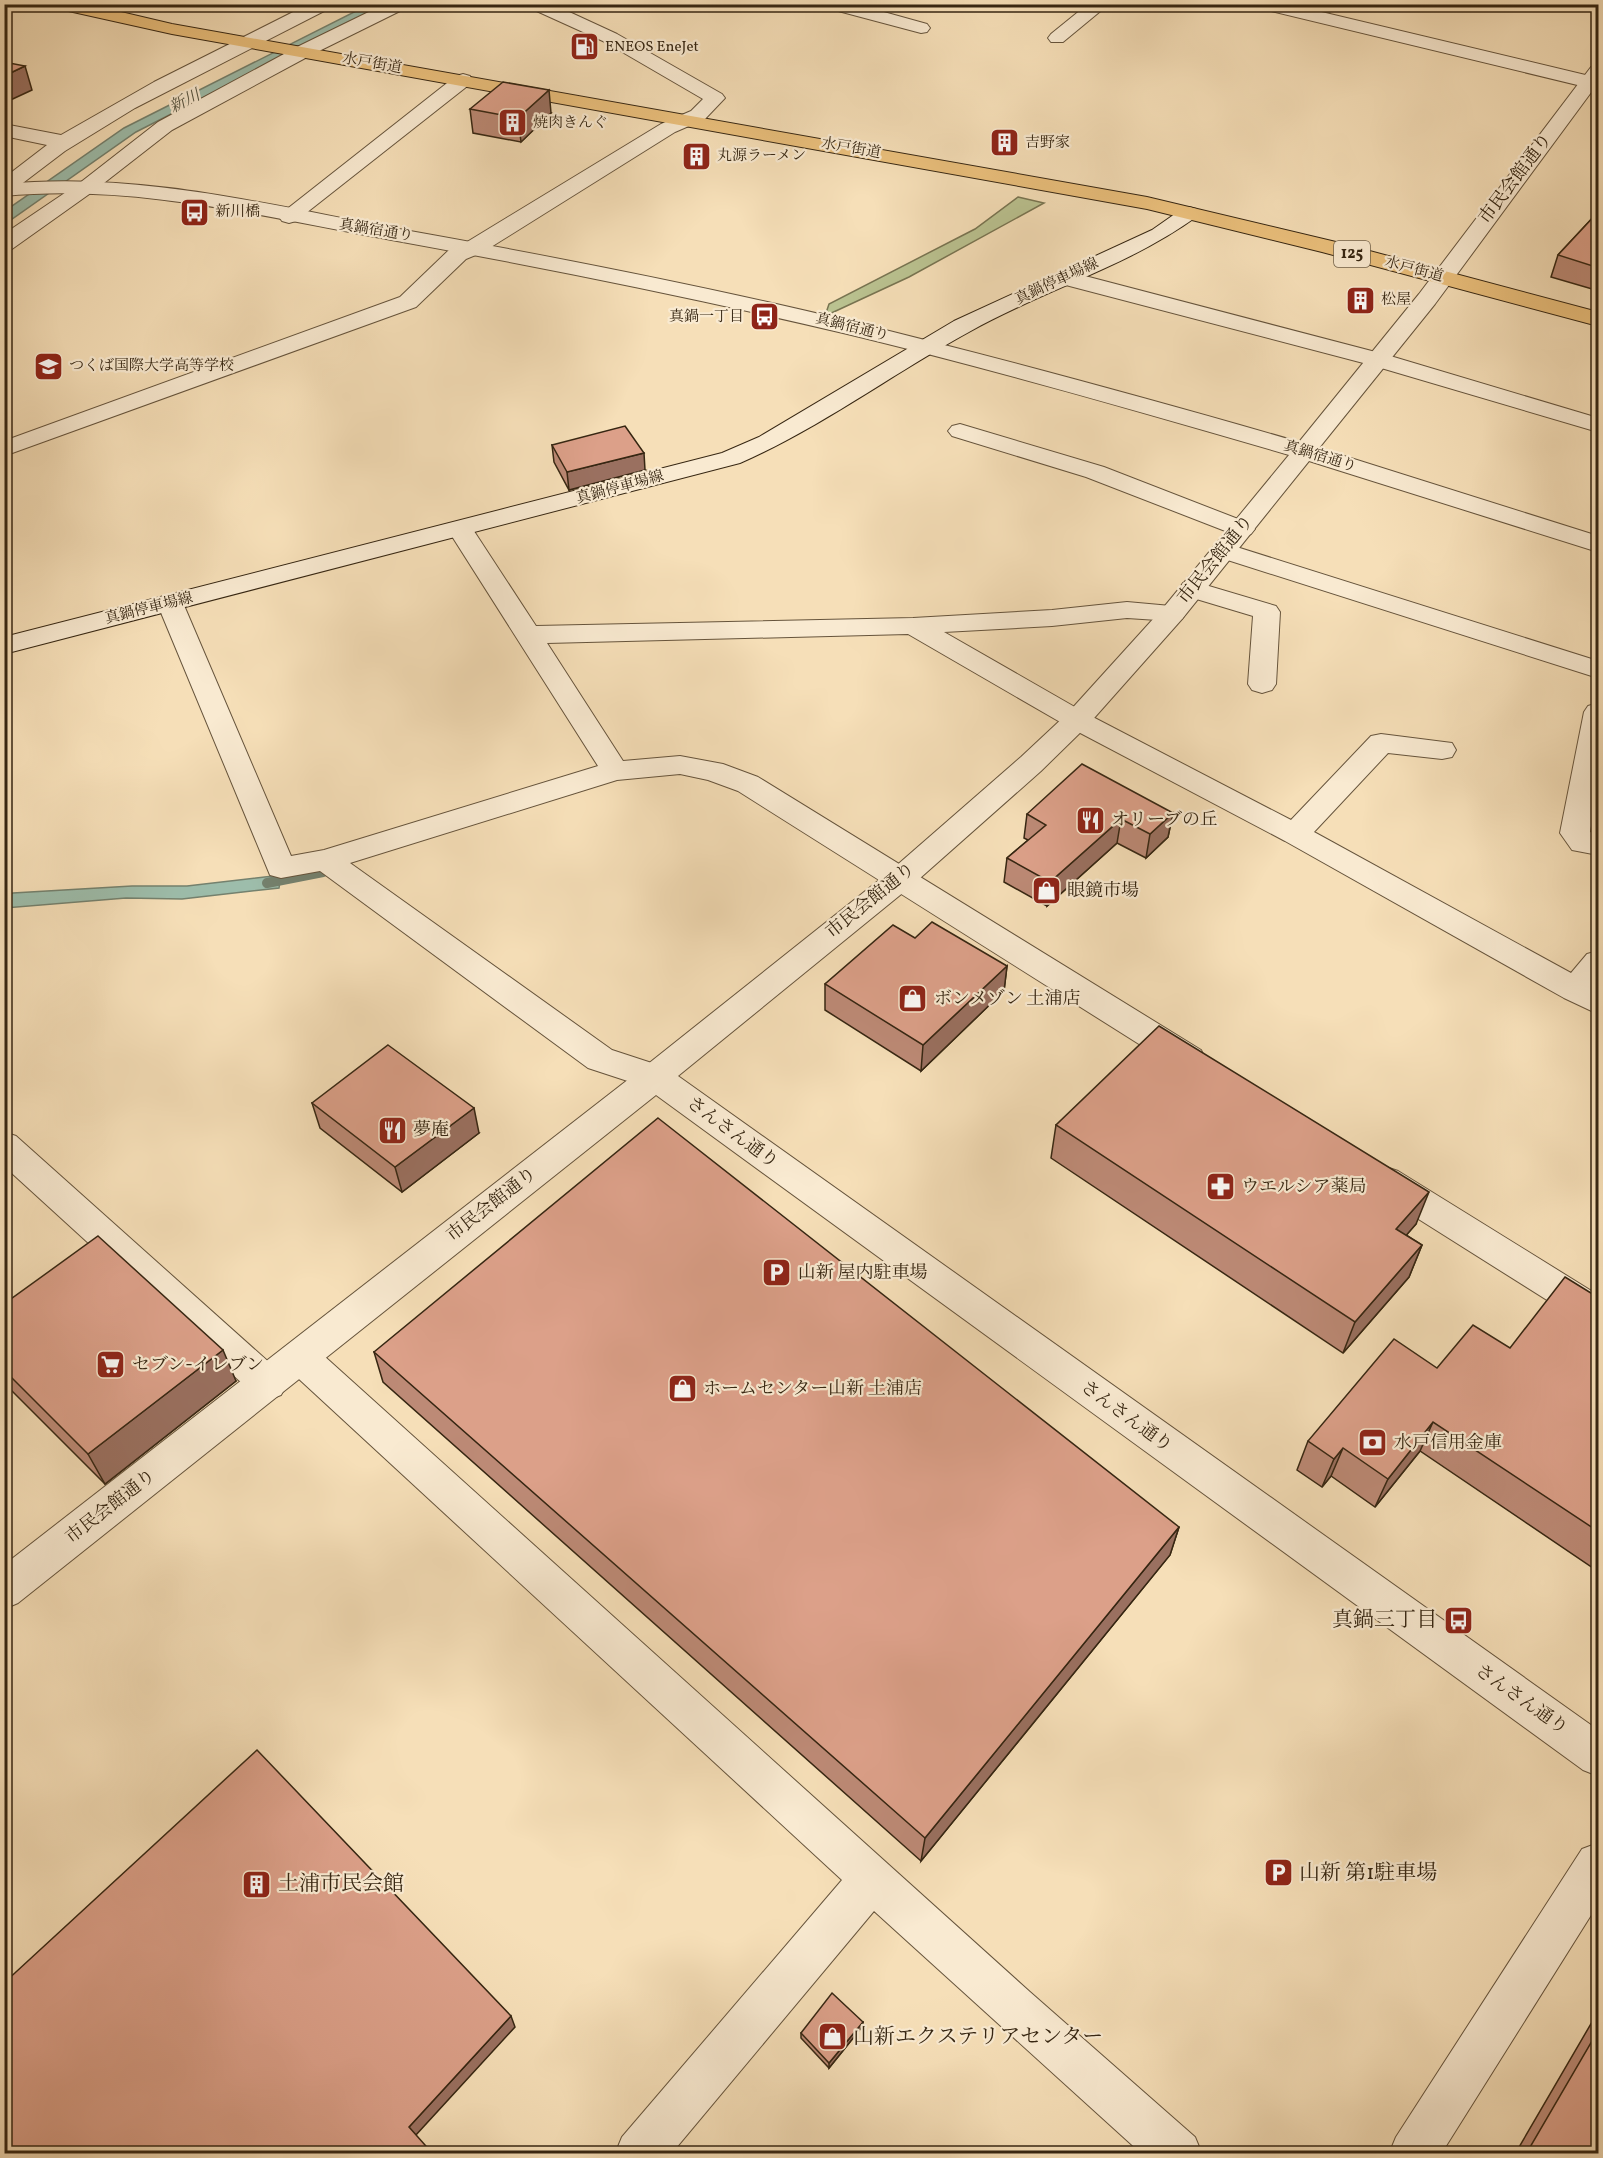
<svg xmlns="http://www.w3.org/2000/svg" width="1603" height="2158" viewBox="0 0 1603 2158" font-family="Vollkorn,'Noto Serif JP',serif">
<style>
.green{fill:#bac290;stroke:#787451;stroke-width:1.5}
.water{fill:#9dbdab;stroke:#74816e;stroke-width:1.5}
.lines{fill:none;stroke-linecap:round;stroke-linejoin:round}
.stream-far1{stroke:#74816e;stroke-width:7}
.stream{stroke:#74816e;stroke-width:10}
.minor-casing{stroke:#66543c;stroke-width:2}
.tertiary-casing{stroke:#66543c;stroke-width:2}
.secondary-casing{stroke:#362612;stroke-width:2}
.trunk-casing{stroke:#362612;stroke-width:2}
.minor{fill:#f9ead1;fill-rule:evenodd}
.tertiary{fill:#f9ead1;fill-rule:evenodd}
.secondary{fill:#f9ead1;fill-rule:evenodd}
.trunk{fill:#ebc07c;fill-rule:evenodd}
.wall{fill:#bd8a76;stroke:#362612;stroke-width:1.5}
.shaded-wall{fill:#9a7060;stroke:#362612;stroke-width:1.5}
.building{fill:#dca089;stroke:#362612;stroke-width:1.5}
.labels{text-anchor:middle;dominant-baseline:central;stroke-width:4.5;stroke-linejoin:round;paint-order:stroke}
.far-poi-label{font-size:15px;fill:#362612;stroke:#f9ead1;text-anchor:start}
.far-street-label{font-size:15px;fill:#362612;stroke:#f9ead1}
.far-water-label{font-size:16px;font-style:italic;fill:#555340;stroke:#f9ead1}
.shield{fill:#f9ead1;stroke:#70614b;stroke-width:1.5}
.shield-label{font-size:16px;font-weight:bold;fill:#362612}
.street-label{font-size:18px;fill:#362612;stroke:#f9ead1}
.poi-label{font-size:18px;fill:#362612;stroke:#f9ead1;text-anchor:start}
.near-poi-label{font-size:21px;fill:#362612;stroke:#f9ead1;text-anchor:start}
</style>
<rect width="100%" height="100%" fill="#f6dfb8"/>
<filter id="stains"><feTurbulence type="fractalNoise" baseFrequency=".00333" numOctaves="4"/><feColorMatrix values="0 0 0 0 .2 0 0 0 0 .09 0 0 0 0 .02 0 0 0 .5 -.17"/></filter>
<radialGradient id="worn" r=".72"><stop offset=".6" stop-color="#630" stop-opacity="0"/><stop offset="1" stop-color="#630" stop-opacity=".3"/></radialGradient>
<path class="green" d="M 1018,197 L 1044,203 L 909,277 L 825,316 L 829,304 L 975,229 Z"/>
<path class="water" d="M 368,5 L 385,5 L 136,132 L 5,224 L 5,211 L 124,128 Z
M 281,875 L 279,888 L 182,899 L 126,898 L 5,908 L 5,896 L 13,893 L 132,886 L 187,886 Z"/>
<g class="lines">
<path class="stream-far1" d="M 1328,10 L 1334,4"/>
<path class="stream" d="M 267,883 L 323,872"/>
<defs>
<path id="minor" d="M 309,4 L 333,4 L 330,8 L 135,108 L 65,151 L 11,192 L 4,194 L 4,178 L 47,145 L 4,136 L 4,124 L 61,135 L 154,82 Z
M 385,4 L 409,4 L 406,8 L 309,56 L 172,130 L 95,190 L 12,249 L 4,250 L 4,234 L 81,182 L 158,122 L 295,48 Z
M 527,4 L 552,4 L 617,34 L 722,94 L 725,98 L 705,119 L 675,132 L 483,252 L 466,259 L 416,307 L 4,456 L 4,441 L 400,297 L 450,249 L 467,242 L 661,124 L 691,111 L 703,99 L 605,42 L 530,8 Z
M 824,4 L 855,4 L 927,24 L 930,28 L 927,32 L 921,33 L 827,8 Z
M 1088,4 L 1109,4 L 1063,42 L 1051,42 L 1048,38 L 1051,34 Z
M 1254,4 L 1288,4 L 1598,78 L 1598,90 L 1263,9 Z
M 463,74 L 470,76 L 472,80 L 470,84 L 296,221 L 289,223 L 282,221 L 279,217 L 282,213 L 456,76 Z
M 1066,271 L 1387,355 L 1598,418 L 1598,432 L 1371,365 L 1058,283 L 1055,278 L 1058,273 Z
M 960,424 L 1104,467 L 1251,524 L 1255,529 L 1251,534 L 1242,537 L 1233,534 L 1086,477 L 952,436 L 948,431 L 952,426 Z
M 461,522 L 470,525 L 536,626 L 913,618 L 1052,610 L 1127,602 L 1182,607 L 1186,613 L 1182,619 L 1173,621 L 1127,618 L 1052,626 L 944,632 L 1087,714 L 1291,820 L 1371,736 L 1381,734 L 1452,743 L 1456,750 L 1452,757 L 1442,759 L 1388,753 L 1314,832 L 1571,973 L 1587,954 L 1598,951 L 1598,983 L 1596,986 L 1598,988 L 1598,1014 L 1564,998 L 1285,841 L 1067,726 L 908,634 L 547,643 L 623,761 L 680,756 L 723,764 L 758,777 L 1201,1050 L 1205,1059 L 1201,1068 L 1189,1071 L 1177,1068 L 738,791 L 708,780 L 680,774 L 617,780 L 350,863 L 612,1050 L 667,1068 L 671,1077 L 667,1086 L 655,1090 L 588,1068 L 320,871 L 281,878 L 270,875 L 157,603 L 161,597 L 170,595 L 179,597 L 183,603 L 291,856 L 324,850 L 598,766 L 448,530 L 452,525 Z
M 1224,543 L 1598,661 L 1598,678 L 1215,556 L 1211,551 L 1215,546 Z
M 1192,581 L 1276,606 L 1280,612 L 1276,684 L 1272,690 L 1262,693 L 1252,690 L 1248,684 L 1253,616 L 1183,595 L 1179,589 L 1183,583 Z
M 1598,703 L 1598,785 L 1590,832 L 1598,835 L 1598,855 L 1572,850 L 1560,833 L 1584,712 L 1588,706 Z
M 4,1132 L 16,1136 L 281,1373 L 287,1384 L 281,1395 L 268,1400 L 255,1395 L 4,1166 Z
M 1386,1167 L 1398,1171 L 1598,1295 L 1598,1328 L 1585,1324 L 1374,1191 L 1369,1181 L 1374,1171 Z
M 300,1341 L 313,1346 L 1030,1992 L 1195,2137 L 1202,2154 L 1142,2154 L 874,1911 L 671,2154 L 615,2154 L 622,2137 L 842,1880 L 287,1368 L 282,1357 L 287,1346 Z
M 1598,1843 L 1598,1904 L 1441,2154 L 1389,2154 L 1396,2137 L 1582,1849 Z"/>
<path id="tertiary" d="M 1598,65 L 1598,83 L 1435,304 L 1319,448 L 1598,536 L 1598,552 L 1309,461 L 1182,619 L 1087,726 L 1041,771 L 910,887 L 678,1076 L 1598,1730 L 1598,1776 L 1583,1770 L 656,1095 L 18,1603 L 4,1609 L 4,1565 L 643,1068 L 888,873 L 1021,757 L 1067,714 L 1164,607 L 1289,455 C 1141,412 993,369 843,333 C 695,298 546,268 397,241 C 267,218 137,183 4,196 L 4,184 C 138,171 269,205 399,229 C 550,256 700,285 849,321 C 1000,358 1150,399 1299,442 L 1419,294 L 1591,67 Z"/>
<path id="secondary" d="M 1189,207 L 1196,209 L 1199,213 L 1196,217 C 1127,267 1043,290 969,332 C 892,374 820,428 740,463 L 4,654 L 4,637 L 722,453 L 759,437 L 954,321 L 1152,230 L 1182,209 Z"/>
<path id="trunk" d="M 52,4 L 87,4 L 172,24 L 1147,197 L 1336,242 L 1598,312 L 1598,326 L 1322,252 L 1147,209 L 172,34 L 55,8 Z"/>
</defs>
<use href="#minor" class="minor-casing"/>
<use href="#tertiary" class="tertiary-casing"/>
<use href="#secondary" class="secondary-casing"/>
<use href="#trunk" class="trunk-casing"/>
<use href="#minor" class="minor"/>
<use href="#tertiary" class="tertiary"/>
<use href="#secondary" class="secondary"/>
<use href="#trunk" class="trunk"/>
</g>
<path class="wall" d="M 470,109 L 551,113 L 521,142 L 473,133 Z
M 1599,211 L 1599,291 L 1551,277 L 1558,255 Z
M 552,445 L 645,470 L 569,490 L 554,462 Z
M 1173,813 L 1168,837 L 1146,858 L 1117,843 L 1047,906 L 1004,882 L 1007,858 L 1028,840 L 1024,838 L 1027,814 Z
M 915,938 L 1007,966 L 1004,991 L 921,1071 L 825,1010 L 825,984 Z
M 312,1103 L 479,1133 L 402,1192 L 320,1128 Z
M 1056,1125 L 1416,1224 L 1406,1235 L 1422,1245 L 1409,1277 L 1343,1353 L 1051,1158 Z
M 1599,1298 L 1599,1572 L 1420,1451 L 1375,1507 L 1331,1476 L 1322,1487 L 1297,1470 L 1308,1441 L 1437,1368 L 1510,1348 Z
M 4,1304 L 236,1381 L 105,1484 L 4,1383 Z
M 374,1352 L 1179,1527 L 1170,1555 L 921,1861 L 383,1382 Z
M 1599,2010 L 1599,2154 L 1515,2154 Z
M 863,2022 L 862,2027 L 829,2068 L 801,2038 L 801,2033 Z"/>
<path class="shaded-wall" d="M 25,66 L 32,90 L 4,103 L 4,76 Z
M 549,90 L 551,113 L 521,142 L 518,118 Z
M 644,453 L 645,470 L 569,490 L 567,472 Z
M 1173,813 L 1168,837 L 1146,858 L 1150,834 Z
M 1121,819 L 1117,843 L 1047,906 L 1050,882 Z
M 1007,966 L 1004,991 L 921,1071 L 923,1045 Z
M 474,1108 L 479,1133 L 402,1192 L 395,1167 Z
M 1429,1192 L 1416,1224 L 1384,1261 L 1396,1229 Z
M 1422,1245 L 1409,1277 L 1343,1353 L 1355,1322 Z
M 223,1350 L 236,1381 L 105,1484 L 88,1454 Z
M 1433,1422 L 1420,1451 L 1375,1507 L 1388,1479 Z
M 1343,1448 L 1331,1476 L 1322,1487 L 1334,1459 Z
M 1179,1527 L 1170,1555 L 921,1861 L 925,1838 Z
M 511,2016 L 515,2027 L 415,2136 L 409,2127 Z
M 863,2022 L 862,2027 L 829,2068 L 829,2063 Z"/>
<path class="building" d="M 4,62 L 25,66 L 4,76 Z
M 503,82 L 549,90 L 518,118 L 470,109 Z
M 1599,211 L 1599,268 L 1558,255 Z
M 625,426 L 644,453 L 567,472 L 552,445 Z
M 1082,764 L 1173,813 L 1150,834 L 1121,819 L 1050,882 L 1007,858 L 1046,825 L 1027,814 Z
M 932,922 L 1007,966 L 923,1045 L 825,984 L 893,925 L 915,938 Z
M 1159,1026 L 1429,1192 L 1396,1229 L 1422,1245 L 1355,1322 L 1056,1125 Z
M 388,1045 L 474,1108 L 395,1167 L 312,1103 Z
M 658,1118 L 1179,1527 L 925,1838 L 374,1352 Z
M 98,1236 L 223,1350 L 88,1454 L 4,1370 L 4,1304 Z
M 1565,1277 L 1599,1298 L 1599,1532 L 1433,1422 L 1388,1479 L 1343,1448 L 1334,1459 L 1308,1441 L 1394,1339 L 1437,1368 L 1473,1325 L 1510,1348 Z
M 257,1750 L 511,2016 L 409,2127 L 433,2154 L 4,2154 L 4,1983 Z
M 832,1993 L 863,2022 L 829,2063 L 801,2033 Z
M 1599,2029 L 1599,2154 L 1526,2154 Z"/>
<defs>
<symbol id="fuel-square" viewBox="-11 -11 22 22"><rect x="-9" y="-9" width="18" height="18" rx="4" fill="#8f2418" stroke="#f9ead1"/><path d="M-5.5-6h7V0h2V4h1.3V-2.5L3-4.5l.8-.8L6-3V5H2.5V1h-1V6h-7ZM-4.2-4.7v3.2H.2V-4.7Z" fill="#fff"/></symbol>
<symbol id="building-square" viewBox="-11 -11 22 22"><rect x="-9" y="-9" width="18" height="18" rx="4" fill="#8f2418" stroke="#f9ead1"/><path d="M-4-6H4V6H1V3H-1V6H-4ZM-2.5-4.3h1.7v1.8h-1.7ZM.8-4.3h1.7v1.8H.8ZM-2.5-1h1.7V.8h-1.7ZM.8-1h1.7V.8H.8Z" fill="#fff"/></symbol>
<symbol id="bus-square" viewBox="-11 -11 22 22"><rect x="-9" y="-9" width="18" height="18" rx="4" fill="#8f2418" stroke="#f9ead1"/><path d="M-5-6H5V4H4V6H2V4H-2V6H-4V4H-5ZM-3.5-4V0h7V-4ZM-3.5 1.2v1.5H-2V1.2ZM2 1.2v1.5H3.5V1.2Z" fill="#fff"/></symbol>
<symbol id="school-square" viewBox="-11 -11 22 22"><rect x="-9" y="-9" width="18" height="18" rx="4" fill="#8f2418" stroke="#f9ead1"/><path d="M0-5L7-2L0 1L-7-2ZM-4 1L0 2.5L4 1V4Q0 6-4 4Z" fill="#fff"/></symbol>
<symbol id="restaurant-square" viewBox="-11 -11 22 22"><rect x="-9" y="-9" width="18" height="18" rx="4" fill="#8f2418" stroke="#f9ead1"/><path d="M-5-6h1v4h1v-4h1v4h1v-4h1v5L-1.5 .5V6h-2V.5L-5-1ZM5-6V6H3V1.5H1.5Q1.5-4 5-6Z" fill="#fff"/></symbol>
<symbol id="shop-square" viewBox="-11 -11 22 22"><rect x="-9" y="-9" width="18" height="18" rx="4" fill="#8f2418" stroke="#f9ead1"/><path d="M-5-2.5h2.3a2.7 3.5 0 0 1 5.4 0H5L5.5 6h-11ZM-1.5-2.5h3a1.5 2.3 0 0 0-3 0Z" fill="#fff"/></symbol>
<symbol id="pharmacy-square" viewBox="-11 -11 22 22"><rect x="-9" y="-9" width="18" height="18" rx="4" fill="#8f2418" stroke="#f9ead1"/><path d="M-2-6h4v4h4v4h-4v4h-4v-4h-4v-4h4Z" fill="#fff"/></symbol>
<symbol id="parking-square" viewBox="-11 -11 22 22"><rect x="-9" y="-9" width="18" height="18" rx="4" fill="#8f2418" stroke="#f9ead1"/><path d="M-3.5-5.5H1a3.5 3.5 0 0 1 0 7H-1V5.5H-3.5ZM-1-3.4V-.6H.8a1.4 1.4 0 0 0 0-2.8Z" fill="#fff"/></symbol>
<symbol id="supermarket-square" viewBox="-11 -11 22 22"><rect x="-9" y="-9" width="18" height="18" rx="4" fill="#8f2418" stroke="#f9ead1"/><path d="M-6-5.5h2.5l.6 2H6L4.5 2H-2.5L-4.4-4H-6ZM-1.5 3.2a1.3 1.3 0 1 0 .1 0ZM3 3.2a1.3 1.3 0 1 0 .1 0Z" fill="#fff"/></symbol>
<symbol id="bank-square" viewBox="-11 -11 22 22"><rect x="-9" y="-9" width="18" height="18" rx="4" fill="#8f2418" stroke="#f9ead1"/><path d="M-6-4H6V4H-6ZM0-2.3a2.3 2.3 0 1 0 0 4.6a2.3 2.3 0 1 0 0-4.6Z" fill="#fff"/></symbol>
</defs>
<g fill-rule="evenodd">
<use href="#fuel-square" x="568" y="30" width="33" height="33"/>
<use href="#building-square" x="496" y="106" width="33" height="33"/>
<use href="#building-square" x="988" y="126" width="33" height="33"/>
<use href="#building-square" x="680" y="140" width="33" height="33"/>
<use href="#bus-square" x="178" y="196" width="33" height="33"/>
<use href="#building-square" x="1344" y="284" width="33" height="33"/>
<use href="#bus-square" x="748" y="300" width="33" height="33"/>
<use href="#school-square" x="32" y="350" width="33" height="33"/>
<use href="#restaurant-square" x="1074" y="804" width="33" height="33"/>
<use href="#shop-square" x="1030" y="874" width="33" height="33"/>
<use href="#shop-square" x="896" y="982" width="33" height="33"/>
<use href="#restaurant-square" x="376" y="1114" width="33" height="33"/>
<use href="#pharmacy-square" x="1204" y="1170" width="33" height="33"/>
<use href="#parking-square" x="760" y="1256" width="33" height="33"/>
<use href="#supermarket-square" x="94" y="1348" width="33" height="33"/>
<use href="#shop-square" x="666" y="1372" width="33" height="33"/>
<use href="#bank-square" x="1356" y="1426" width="33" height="33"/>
<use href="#bus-square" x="1442" y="1604" width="33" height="33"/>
<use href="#parking-square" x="1262" y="1856" width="33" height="33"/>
<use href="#building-square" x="240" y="1868" width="33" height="33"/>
<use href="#shop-square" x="816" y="2020" width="33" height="33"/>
</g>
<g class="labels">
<g class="far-poi-label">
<text x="605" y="47">ENEOS EneJet</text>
<text x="533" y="123">焼肉きんぐ</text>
<text x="1025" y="143">吉野家</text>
<text x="717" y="156">丸源ラーメン</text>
<text x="215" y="212">新川橋</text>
<text x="1381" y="300">松屋</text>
<text x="744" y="317" text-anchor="end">真鍋一丁目</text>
<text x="69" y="366">つくば国際大学高等学校</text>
</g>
<g class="far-street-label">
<text transform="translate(372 64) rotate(10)">水戸街道</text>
<text transform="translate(851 149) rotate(10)">水戸街道</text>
<text transform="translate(376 231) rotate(9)">真鍋宿通り</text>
<text transform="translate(1414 270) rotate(15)">水戸街道</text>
<text transform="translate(1057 282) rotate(-25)">真鍋停車場線</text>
<text transform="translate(852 328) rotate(14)">真鍋宿通り</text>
<text transform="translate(1320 457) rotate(17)">真鍋宿通り</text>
<text transform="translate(620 488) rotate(-15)">真鍋停車場線</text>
<text transform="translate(149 609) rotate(-14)">真鍋停車場線</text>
</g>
<g class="far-water-label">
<text transform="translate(185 102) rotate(-27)">新川</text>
</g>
<rect class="shield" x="1334" y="241" width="36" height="26" rx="4.5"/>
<g class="shield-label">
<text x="1352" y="254">125</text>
</g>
<g class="street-label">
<text transform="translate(1516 179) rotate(-53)">市民会館通り</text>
<text transform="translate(1216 560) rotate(-51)">市民会館通り</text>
<text transform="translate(871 901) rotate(-39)">市民会館通り</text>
<text transform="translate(732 1133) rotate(36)">さんさん通り</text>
<text transform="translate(492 1205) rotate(-38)">市民会館通り</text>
<text transform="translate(1126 1417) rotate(36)">さんさん通り</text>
<text transform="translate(111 1507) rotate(-38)">市民会館通り</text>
<text transform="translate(1521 1700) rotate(35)">さんさん通り</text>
</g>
<g class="poi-label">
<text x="1111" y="820">オリーブの丘</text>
<text x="1067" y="891">眼鏡市場</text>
<text x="934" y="999">ボンメゾン 土浦店</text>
<text x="413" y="1130">夢庵</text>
<text x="1241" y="1187">ウエルシア薬局</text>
<text x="798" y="1273">山新 屋内駐車場</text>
<text x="132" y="1365">セブン-イレブン</text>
<text x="703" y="1389">ホームセンター山新 土浦店</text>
<text x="1394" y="1443">水戸信用金庫</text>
</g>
<g class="near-poi-label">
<text x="1437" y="1620" text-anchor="end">真鍋三丁目</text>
<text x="1299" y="1873">山新 第1駐車場</text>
<text x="278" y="1884">土浦市民会館</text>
<text x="853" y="2037">山新エクステリアセンター</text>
</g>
</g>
<rect width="1603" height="2158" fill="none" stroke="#f6dfb8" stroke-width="24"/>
<rect x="6" y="6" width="1591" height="2146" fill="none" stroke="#362612" stroke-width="3"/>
<rect x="12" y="12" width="1579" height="2134" fill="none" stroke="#362612" stroke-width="1.5"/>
<rect width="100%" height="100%" filter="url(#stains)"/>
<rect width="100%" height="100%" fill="url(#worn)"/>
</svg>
